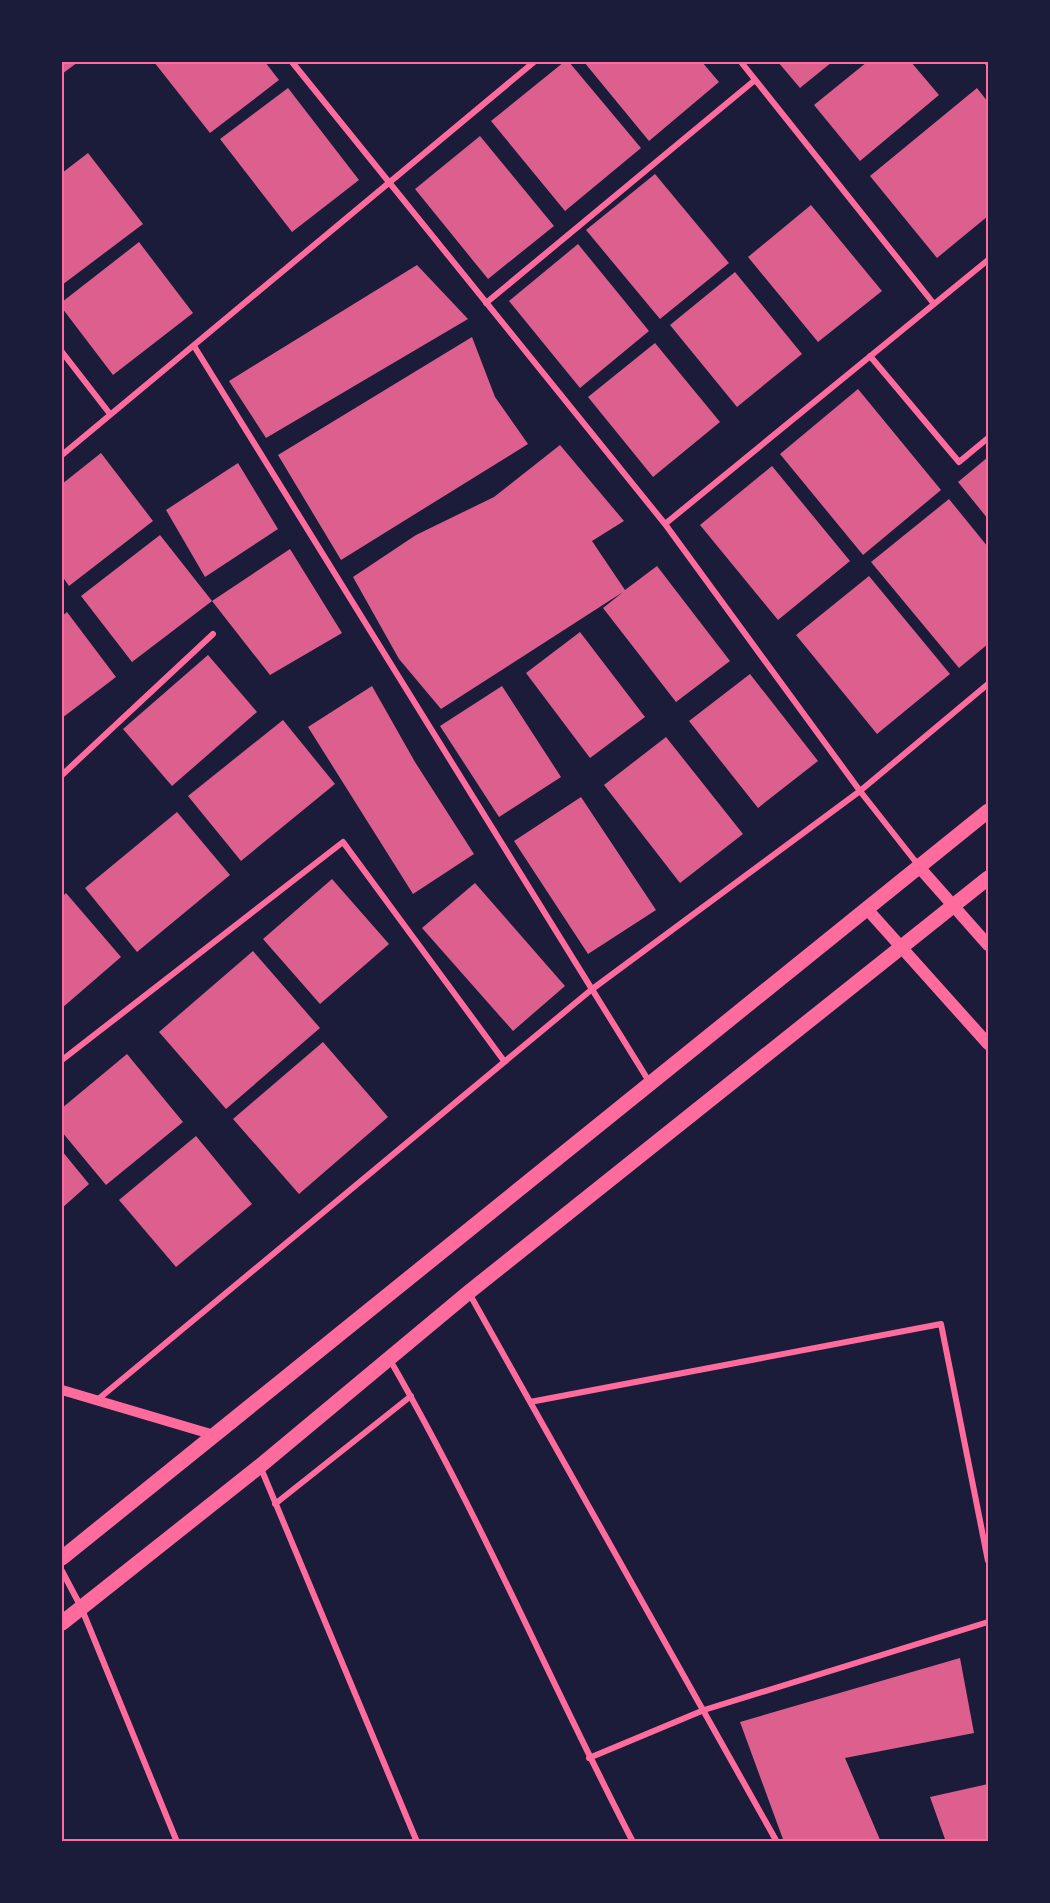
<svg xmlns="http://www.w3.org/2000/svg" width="1050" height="1903" viewBox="0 0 1050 1903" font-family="'Archivo Narrow',sans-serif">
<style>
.building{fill:#dd5f8e}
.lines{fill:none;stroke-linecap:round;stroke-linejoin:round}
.minor{stroke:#ff6b9d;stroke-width:6}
.tertiary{stroke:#ff6b9d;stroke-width:10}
.secondary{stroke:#ff6b9d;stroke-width:12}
.primary{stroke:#ff6b9d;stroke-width:15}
.neatline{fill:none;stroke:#ff6b9d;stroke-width:2}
</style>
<rect width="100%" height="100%" fill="#1b1b3a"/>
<path class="building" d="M 62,62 L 78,62 L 62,74 Z
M 154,62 L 265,62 L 279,80 L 210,133 Z
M 564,62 L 569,62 L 641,148 L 565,211 L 491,121 Z
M 584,62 L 702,62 L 719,82 L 649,141 Z
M 778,62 L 832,62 L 800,88 Z
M 867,62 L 911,62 L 939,95 L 860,161 L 814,105 Z
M 288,88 L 359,180 L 292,232 L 220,139 Z
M 977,88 L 988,102 L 988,216 L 937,258 L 870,176 Z
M 480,136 L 554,226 L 488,279 L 415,189 Z
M 88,153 L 143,224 L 62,285 L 62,173 Z
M 655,174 L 729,263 L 660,319 L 586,230 Z
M 811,205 L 882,291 L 818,342 L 748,257 Z
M 139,242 L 193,313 L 113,375 L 62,308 L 62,302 Z
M 578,244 L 649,331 L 580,388 L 509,301 Z
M 417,265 L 468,319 L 266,438 L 229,381 Z
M 735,272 L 802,354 L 737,407 L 670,325 Z
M 472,337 L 495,397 L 528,444 L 341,560 L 278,455 Z
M 655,343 L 720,422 L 653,477 L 588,397 Z
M 858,389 L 941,490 L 863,555 L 780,454 Z
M 560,445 L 624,521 L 592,541 L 625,590 L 657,566 L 730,661 L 676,702 L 603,608 L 623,592 L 441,709 L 399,659 L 353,577 L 416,535 L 494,497 Z
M 101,453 L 153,521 L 69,586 L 62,576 L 62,484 Z
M 988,457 L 988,519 L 958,482 Z
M 238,463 L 278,529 L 205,577 L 166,510 Z
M 772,466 L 850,561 L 778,620 L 700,525 Z
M 949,499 L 988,547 L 988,644 L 959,668 L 871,562 Z
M 160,535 L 212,601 L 132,662 L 81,596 Z
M 290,549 L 342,633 L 270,675 L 212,601 Z
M 869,576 L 950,674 L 877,734 L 796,635 Z
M 67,612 L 116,677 L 62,718 L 62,616 Z
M 580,632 L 645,717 L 590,758 L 526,673 Z
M 208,655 L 257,712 L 172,786 L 123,729 Z
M 750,674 L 818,761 L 758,808 L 689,721 Z
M 372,686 L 415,762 L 474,854 L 413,894 L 308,727 Z
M 502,686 L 561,777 L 499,817 L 440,726 Z
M 283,720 L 335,784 L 241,861 L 188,796 Z
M 666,737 L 743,834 L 680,883 L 604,785 Z
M 581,797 L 656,910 L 588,954 L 514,841 Z
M 177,812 L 230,875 L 137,952 L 85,888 Z
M 332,879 L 389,944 L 320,1004 L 263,939 Z
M 475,883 L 565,986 L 513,1031 L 422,928 Z
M 66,893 L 121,957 L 62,1008 L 62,897 Z
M 253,951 L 320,1028 L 226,1109 L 159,1032 Z
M 323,1042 L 388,1117 L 299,1194 L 233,1119 Z
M 127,1054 L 183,1122 L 106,1185 L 62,1132 L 62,1108 Z
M 196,1136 L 252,1204 L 176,1267 L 119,1200 Z
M 62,1151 L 89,1184 L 62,1208 Z
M 960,1658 L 974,1733 L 845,1758 L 881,1842 L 784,1842 L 740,1722 Z
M 988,1784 L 988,1840 L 946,1842 L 930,1797 Z"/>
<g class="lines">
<path class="minor" d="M 292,62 L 665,524 L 860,791 L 919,866
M 741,62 L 934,304
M 987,62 L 988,63
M 486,303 L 755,80
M 194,346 L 650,1083
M 62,352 L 110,414
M 870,356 L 959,462 L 988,438
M 62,455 L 534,62
M 665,524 L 988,260
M 62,775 L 213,634
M 62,1060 L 343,842 L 504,1061
M 469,1293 L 777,1842
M 390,1360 C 480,1516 550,1682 633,1842
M 96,1401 L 591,990 L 860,791 L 988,684
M 530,1402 L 941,1324 L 988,1561
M 260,1466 L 417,1842
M 275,1504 L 411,1396
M 62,1571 L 81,1607 L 177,1842
M 589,1758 L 704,1710 L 988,1622"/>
<path class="tertiary" d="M 62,1390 L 214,1435"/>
<path class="secondary" d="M 919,867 L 988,945
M 867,909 L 988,1044"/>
<path class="primary" d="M 62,1558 L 988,811
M 62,1623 L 260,1466 L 469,1292 L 988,878"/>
</g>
<rect width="1050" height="1903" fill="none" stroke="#1b1b3a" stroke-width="126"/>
<rect x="63" y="63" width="924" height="1777" class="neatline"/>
</svg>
